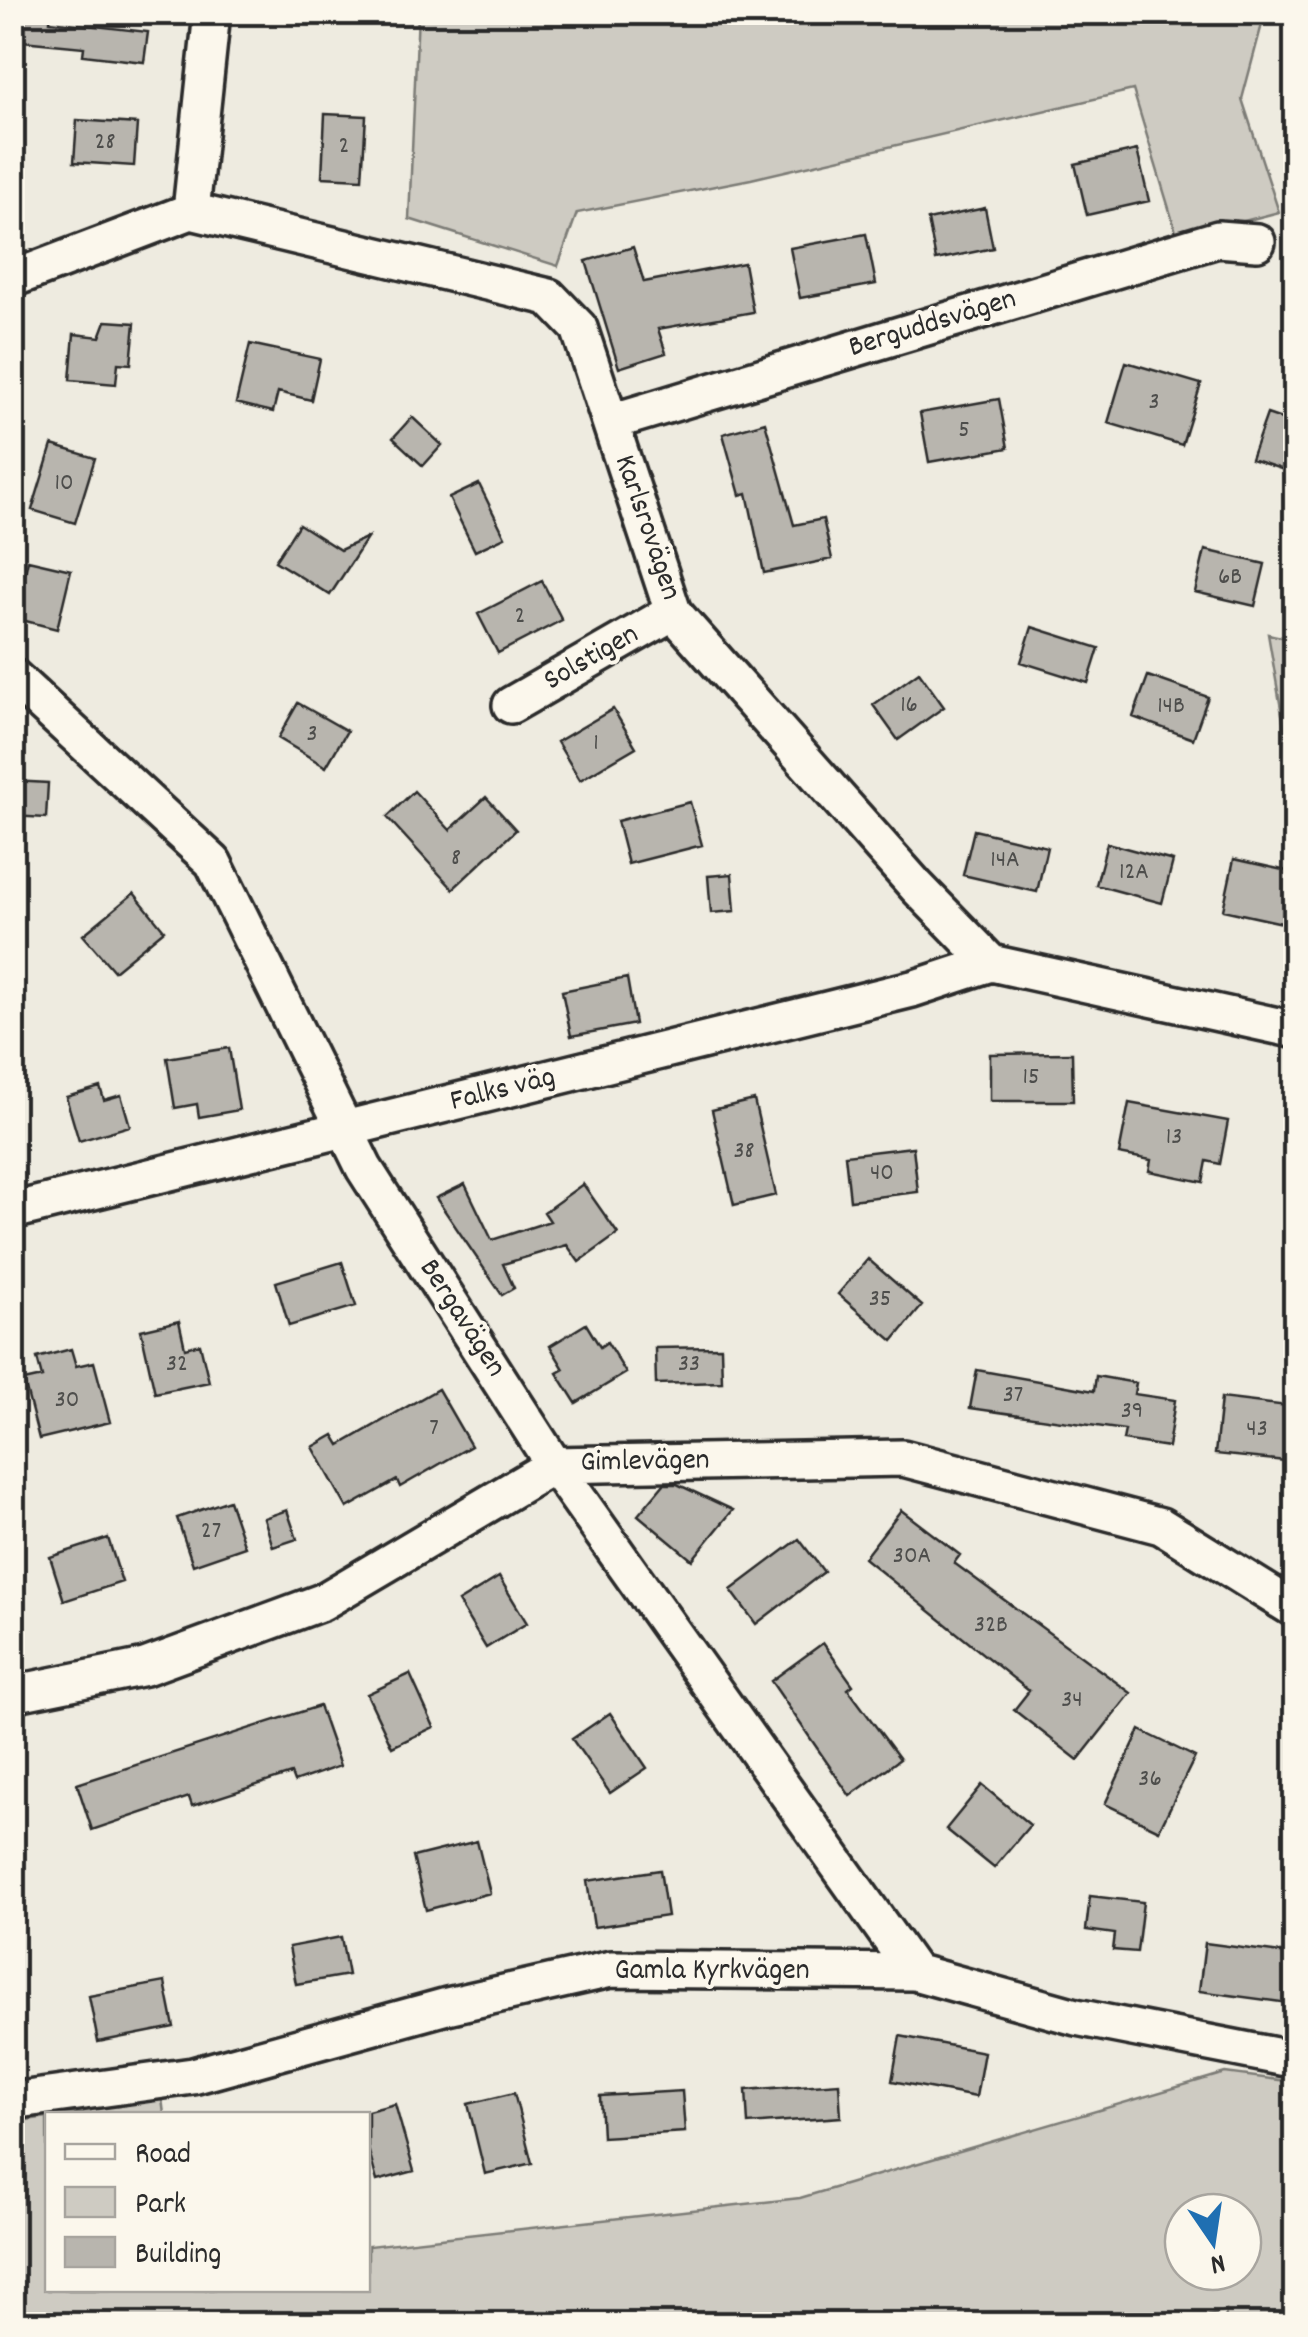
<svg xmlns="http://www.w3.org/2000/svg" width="1308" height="2337" viewBox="0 0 1308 2337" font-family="Dekko,sans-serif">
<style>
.green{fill:#cecbc2;stroke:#7c7b76;stroke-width:2.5;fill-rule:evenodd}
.building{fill:#b8b5ae;stroke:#2b2b2b;stroke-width:2.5}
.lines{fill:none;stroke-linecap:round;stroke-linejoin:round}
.street-casing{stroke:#2b2b2b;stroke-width:42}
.street{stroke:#fbf7ec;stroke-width:35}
.labels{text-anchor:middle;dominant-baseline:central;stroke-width:8;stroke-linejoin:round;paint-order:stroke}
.number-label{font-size:25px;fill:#4e4e4c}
.street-label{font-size:30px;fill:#2b2b2b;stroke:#fbf7ec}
</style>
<rect width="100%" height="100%" fill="#eeebe0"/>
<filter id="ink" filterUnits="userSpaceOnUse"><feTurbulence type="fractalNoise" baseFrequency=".01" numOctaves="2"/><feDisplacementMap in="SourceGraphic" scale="20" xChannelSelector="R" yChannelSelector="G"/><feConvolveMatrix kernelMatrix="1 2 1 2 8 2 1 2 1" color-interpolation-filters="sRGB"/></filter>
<g filter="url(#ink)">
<path class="green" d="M 418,13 L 1265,13 L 1242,99 L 1279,212 L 1178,238 L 1133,90 L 751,179 L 577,213 L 558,266 L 409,219 Z
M 1268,634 L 1295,640 L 1295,789 Z
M 1225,2073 L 1295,2082 L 1295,2324 L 1225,2324 L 1226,2311 L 1178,2324 L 27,2324 L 13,2242 L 13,2122 L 47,2117 L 48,2290 L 368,2290 L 368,2246 L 800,2198 ZM 1243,2212 L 1243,2272 L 1183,2272 L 1183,2212 Z
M 162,2099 L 164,2114 L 61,2114 Z"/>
<path class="building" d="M 12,12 L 51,12 L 50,21 L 148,32 L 144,62 L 83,55 L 84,47 L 12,40 Z
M 325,114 L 366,116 L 362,179 L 322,177 Z
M 77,120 L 137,124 L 134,166 L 74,162 Z
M 1137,150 L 1149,201 L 1087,215 L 1075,164 Z
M 985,208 L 993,248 L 936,260 L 928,220 Z
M 866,234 L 876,284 L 800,298 L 790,248 Z
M 633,247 L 644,282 L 744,263 L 753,312 L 658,329 L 666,353 L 619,368 L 586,261 Z
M 106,321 L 135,323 L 131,364 L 118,363 L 116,384 L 70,380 L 74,334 L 100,337 Z
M 250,344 L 320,359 L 311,400 L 278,392 L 273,412 L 236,403 Z
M 1126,362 L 1201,384 L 1182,445 L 1108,423 Z
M 999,399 L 1008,448 L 929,462 L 920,413 Z
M 1267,414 L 1296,424 L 1296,474 L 1251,459 Z
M 412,417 L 442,445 L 423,466 L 393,438 Z
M 765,422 L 794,525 L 823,519 L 832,559 L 764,573 L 747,493 L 740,495 L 723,434 Z
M 52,445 L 95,458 L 75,523 L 32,510 Z
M 479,484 L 505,537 L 475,551 L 449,498 Z
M 299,524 L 340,550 L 368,537 L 330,595 L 275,561 Z
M 1205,550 L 1265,564 L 1255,606 L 1195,592 Z
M 28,560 L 71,570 L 57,629 L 14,618 Z
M 542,581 L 562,620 L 498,653 L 478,614 Z
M 1032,627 L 1099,648 L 1088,683 L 1021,662 Z
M 919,672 L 944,707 L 898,740 L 873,705 Z
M 1148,676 L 1208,697 L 1193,739 L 1133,717 Z
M 298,703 L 347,731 L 326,767 L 278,738 Z
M 613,709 L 636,747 L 580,780 L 557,742 Z
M 12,781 L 48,783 L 46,818 L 12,816 Z
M 414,791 L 450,830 L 486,797 L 516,830 L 453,889 L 387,817 Z
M 690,802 L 702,845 L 628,864 L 617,821 Z
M 974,830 L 1047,847 L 1037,892 L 963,875 Z
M 1107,843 L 1173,861 L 1162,903 L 1096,885 Z
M 1234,859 L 1296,873 L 1296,926 L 1223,910 Z
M 732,874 L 735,911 L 711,913 L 708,876 Z
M 134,893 L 164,930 L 114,971 L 83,935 Z
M 627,978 L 635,1024 L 571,1036 L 562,991 Z
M 229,1048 L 239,1110 L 199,1117 L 197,1104 L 175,1108 L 167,1058 Z
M 1072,1053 L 1073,1101 L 990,1101 L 990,1054 Z
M 100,1087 L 104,1100 L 121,1095 L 130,1126 L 79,1141 L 66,1097 Z
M 754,1100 L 776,1195 L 734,1205 L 712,1110 Z
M 1129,1103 L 1228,1121 L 1220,1164 L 1207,1161 L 1203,1182 L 1149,1171 L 1151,1160 L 1119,1154 Z
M 913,1147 L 918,1192 L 850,1200 L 845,1155 Z
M 465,1184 L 492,1240 L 550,1221 L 544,1212 L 583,1184 L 618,1234 L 579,1262 L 567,1245 L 503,1264 L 514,1288 L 502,1295 L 436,1198 Z
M 868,1259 L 922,1306 L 893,1341 L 838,1294 Z
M 342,1262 L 356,1306 L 289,1326 L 276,1282 Z
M 179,1321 L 185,1348 L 200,1344 L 209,1382 L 155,1393 L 141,1330 Z
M 586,1324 L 600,1347 L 607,1342 L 626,1373 L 576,1403 L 557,1373 L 564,1369 L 550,1346 Z
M 721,1347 L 722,1382 L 656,1384 L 655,1348 Z
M 71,1349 L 76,1366 L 94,1362 L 110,1422 L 39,1439 L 24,1381 L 42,1377 L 37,1358 Z
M 977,1370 L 1094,1391 L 1096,1376 L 1136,1383 L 1134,1394 L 1175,1400 L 1168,1447 L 1123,1440 L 1125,1430 L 970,1408 Z
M 438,1389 L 471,1446 L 400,1487 L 397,1480 L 347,1508 L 313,1447 L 334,1435 L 340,1445 Z
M 1221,1398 L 1296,1407 L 1296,1462 L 1215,1454 Z
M 664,1484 L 677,1484 L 733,1510 L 692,1560 L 638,1515 Z
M 229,1500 L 245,1547 L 193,1565 L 177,1518 Z
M 287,1510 L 297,1539 L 273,1547 L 264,1518 Z
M 901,1510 L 960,1555 L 954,1563 L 1131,1693 L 1078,1760 L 1014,1710 L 1029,1691 L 864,1558 Z
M 108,1538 L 122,1582 L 64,1601 L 50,1557 Z
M 799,1539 L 824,1572 L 756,1624 L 731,1590 Z
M 499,1577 L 527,1623 L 486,1648 L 458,1602 Z
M 823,1643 L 853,1685 L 848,1689 L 900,1759 L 850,1796 L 771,1681 Z
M 410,1674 L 434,1727 L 392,1747 L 367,1694 Z
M 319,1706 L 340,1766 L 294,1782 L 291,1774 L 192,1806 L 189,1797 L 92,1830 L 77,1784 Z
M 610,1713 L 647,1768 L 610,1793 L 572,1739 Z
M 1140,1730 L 1195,1757 L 1159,1830 L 1105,1804 Z
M 982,1785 L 1030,1825 L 994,1868 L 946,1829 Z
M 477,1841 L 490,1893 L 426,1910 L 413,1857 Z
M 660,1870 L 667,1916 L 594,1927 L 587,1881 Z
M 1090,1896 L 1143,1902 L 1137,1952 L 1113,1950 L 1115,1934 L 1086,1930 Z
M 341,1937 L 348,1975 L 296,1984 L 289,1947 Z
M 1205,1943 L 1296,1955 L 1296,2004 L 1199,1991 Z
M 165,1982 L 174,2027 L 98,2042 L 89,1996 Z
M 900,2036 L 984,2052 L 976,2097 L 892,2081 Z
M 839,2083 L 841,2117 L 748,2124 L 746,2090 Z
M 682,2091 L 685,2132 L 602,2137 L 600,2096 Z
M 514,2093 L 532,2163 L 485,2174 L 468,2104 Z
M 395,2104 L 414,2171 L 377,2181 L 368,2148 L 368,2111 Z"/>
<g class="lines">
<defs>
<path id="street" d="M 191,211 L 212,12
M 12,279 L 191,211 L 549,297 L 579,328 L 673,612 L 916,886 L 991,963 L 1296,1030
M 611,422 L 1218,239 L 1257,242
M 12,676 L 213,862 L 364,1168 L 554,1465 L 914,1972
M 511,705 L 673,612
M 12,1211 L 912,989 L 991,963
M 12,1694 L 145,1667 L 322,1602 L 554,1465 L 903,1458 L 1161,1526 L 1296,1610
M 12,2101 L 193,2076 L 447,2006 L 611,1969 L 914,1972 L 1076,2017 L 1296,2060"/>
</defs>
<use href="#street" class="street-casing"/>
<use href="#street" class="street"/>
</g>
</g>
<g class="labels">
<g class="number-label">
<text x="105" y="143">28</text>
<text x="344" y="147">2</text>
<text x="1154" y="403">3</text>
<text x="964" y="431">5</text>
<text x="64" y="484">10</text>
<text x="1230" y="578">6B</text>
<text x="520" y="617">2</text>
<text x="909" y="706">16</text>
<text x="1171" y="707">14B</text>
<text x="312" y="735">3</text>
<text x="596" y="744">1</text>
<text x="456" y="859">8</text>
<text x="1005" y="861">14A</text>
<text x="1134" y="873">12A</text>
<text x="1031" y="1078">15</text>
<text x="1174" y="1138">13</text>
<text x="744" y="1152">38</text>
<text x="882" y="1174">40</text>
<text x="880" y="1300">35</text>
<text x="177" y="1365">32</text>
<text x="689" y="1365">33</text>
<text x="1013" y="1396">37</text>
<text x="67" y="1401">30</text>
<text x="1132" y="1412">39</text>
<text x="434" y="1429">7</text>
<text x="1257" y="1430">43</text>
<text x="211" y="1532">27</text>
<text x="912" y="1557">30A</text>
<text x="991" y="1626">32B</text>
<text x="1072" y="1701">34</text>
<text x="1150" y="1780">36</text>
</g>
<g class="street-label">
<text transform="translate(933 325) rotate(-17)">Berguddsvägen</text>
<text transform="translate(646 528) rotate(71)">Karlsrovägen</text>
<text transform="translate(592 659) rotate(-30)">Solstigen</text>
<text transform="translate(503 1091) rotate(-14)">Falks väg</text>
<text transform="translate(461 1319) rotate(57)">Bergavägen</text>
<text transform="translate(645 1463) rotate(-1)">Gimlevägen</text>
<text x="712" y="1972">Gamla Kyrkvägen</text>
</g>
</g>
<rect width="1308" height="2337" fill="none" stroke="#fbf7ec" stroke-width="50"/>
<rect x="25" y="25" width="1258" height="2287" fill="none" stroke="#2b2b2b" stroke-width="4" filter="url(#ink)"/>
<rect x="45" y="2112" width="325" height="180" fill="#fbf7ec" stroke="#a8a59f" stroke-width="2.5"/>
<rect x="65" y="2144" width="50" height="15" fill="#fbf7ec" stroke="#a8a59f" stroke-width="2.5"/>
<text x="135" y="2162" font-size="30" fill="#2b2b2b">Road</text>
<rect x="65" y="2187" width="50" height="30" fill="#cecbc2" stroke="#a8a59f" stroke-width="2.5"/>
<text x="135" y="2212" font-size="30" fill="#2b2b2b">Park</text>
<rect x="65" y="2237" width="50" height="30" fill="#b8b5ae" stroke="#a8a59f" stroke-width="2.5"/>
<text x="135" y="2262" font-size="30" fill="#2b2b2b">Building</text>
<g transform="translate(1213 2242) rotate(167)"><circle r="48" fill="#fbf7ec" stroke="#a8a59f" stroke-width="2.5"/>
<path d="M0-8L18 38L0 25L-18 38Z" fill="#1f6fb2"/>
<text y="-15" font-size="28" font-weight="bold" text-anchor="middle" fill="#2b2b2b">N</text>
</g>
</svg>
